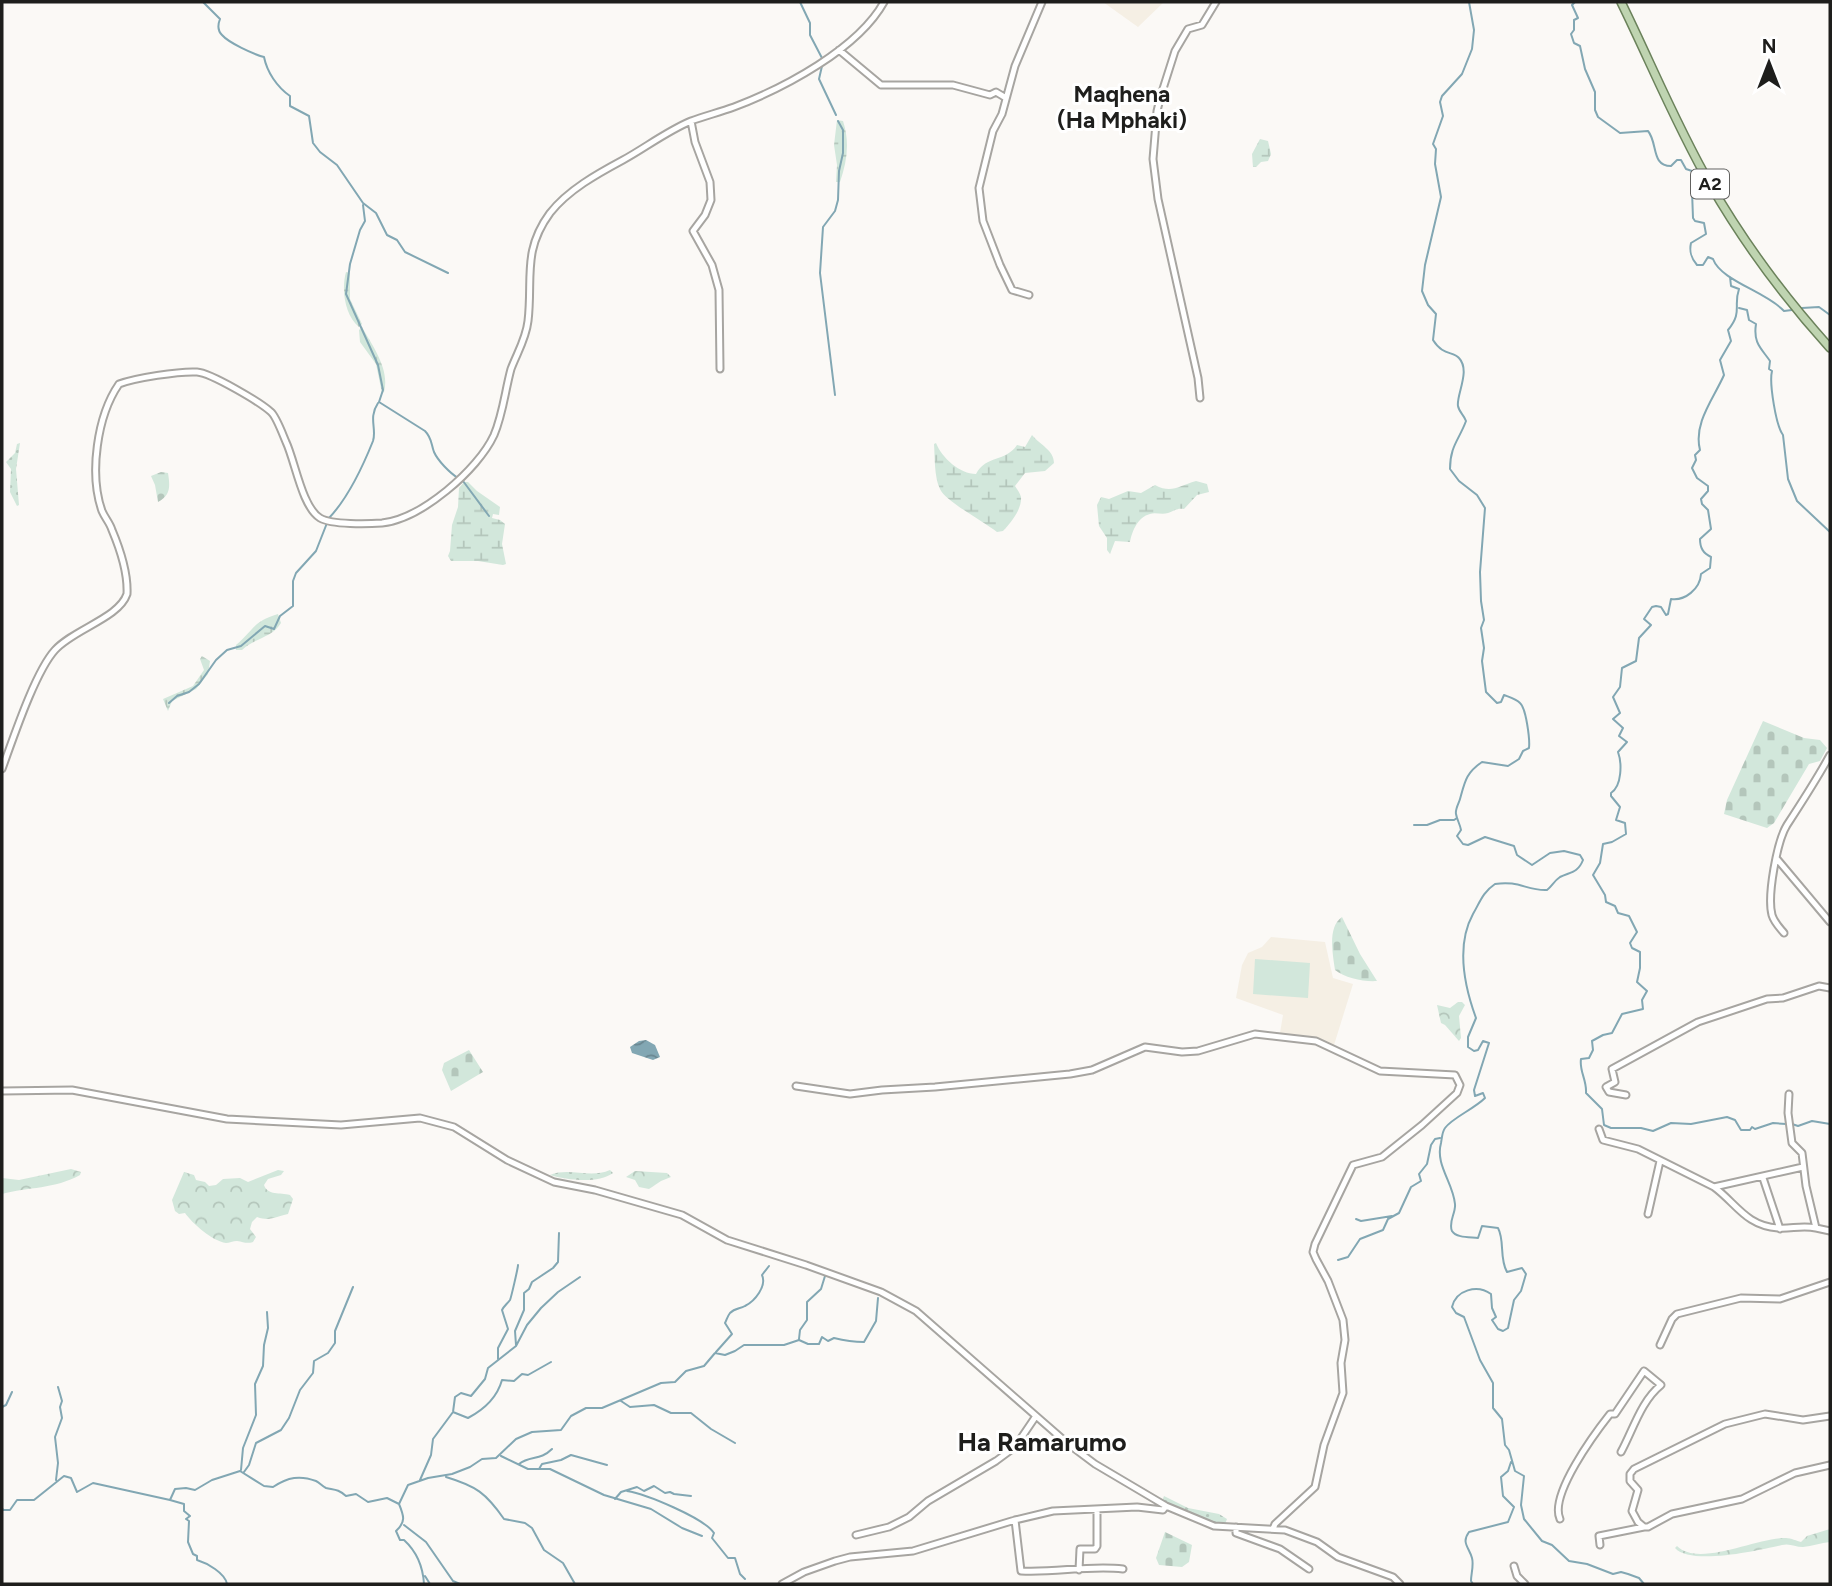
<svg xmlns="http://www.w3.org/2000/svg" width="1832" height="1586" viewBox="0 0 1832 1586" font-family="Figtree,sans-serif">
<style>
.built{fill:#f5efe4}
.grass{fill:url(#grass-dots)}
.forest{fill:url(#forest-crowns)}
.wetland{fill:url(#wetland-marsh)}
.cemetery{fill:url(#cemetery-stones)}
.pitch{fill:#d2e7db}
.water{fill:url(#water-waves)}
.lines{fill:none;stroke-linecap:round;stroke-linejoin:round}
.stream{stroke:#82a7b3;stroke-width:2}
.minor-casing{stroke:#a7a5a1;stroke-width:9}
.major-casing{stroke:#6b825b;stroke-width:10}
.minor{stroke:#fff;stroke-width:5}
.major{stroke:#bfd4b1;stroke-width:7}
.labels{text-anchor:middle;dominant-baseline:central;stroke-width:6;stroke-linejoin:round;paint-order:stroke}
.shield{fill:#fff;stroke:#626260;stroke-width:2}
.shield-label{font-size:18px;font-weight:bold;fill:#1e1e1c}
.quarter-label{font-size:23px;font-weight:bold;fill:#1e1e1c;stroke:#fff}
.district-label{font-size:26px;font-weight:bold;fill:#1e1e1c;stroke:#fff}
</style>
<defs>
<pattern id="grass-dots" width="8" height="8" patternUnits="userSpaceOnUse" patternTransform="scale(1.75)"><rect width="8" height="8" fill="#d2e7db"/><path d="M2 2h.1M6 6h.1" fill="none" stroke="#b4c6bb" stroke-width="1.8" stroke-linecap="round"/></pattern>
<pattern id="forest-crowns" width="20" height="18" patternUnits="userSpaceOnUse" patternTransform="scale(1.75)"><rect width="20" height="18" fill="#d2e7db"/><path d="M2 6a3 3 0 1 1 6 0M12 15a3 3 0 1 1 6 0" fill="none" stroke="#b4c6bb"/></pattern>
<pattern id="wetland-marsh" width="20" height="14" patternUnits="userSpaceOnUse" patternTransform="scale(1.75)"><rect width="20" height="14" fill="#d2e7db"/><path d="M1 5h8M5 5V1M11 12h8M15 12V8" fill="none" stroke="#b4c6bb"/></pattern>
<pattern id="cemetery-stones" width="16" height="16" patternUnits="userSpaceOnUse" patternTransform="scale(1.75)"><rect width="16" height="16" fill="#d2e7db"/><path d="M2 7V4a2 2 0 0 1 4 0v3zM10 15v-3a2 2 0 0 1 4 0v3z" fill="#b4c6bb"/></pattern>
<pattern id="water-waves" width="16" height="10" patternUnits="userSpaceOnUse" patternTransform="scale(1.75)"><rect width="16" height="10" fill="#82a7b3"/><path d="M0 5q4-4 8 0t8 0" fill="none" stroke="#6a8791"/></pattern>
</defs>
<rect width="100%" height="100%" fill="#fbf9f6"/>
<path class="built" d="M 1103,2 L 1164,2 L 1138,27 Z
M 1271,937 L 1325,942 L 1333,978 L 1353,984 L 1334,1045 L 1309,1036 L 1280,1033 L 1283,1015 L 1236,998 L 1242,965 L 1248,953 L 1262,947 Z"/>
<path class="grass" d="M 20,443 L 16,469 L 19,505 L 17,506 L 10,492 L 11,469 L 6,462 L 15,453 L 17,444 Z
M 610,1170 L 613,1173 C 598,1184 567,1180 550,1175 C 570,1167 590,1179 610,1170 Z
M 1164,1496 L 1188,1508 L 1219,1514 L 1227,1519 L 1225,1524 C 1204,1526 1179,1510 1162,1501 Z"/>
<path class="forest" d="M 1458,1002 L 1462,1002 L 1465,1005 L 1459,1016 L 1461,1038 L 1459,1041 L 1445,1025 L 1441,1023 L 1437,1005 L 1450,1008 Z
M 71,1169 L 81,1172 L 80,1175 C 55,1189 28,1187 2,1194 L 2,1178 L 19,1180 Z
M 278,1170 L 284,1171 L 281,1175 L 268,1179 L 264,1185 C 268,1196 280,1192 290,1195 L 293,1199 L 288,1214 C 276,1216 271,1222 257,1217 L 252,1222 L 250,1229 L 256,1237 L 253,1242 C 246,1244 244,1242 237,1241 C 233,1241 229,1243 226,1243 C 212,1241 192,1223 185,1213 L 179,1214 L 175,1211 L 172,1200 L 184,1172 L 194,1175 L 196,1180 L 205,1182 L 209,1186 L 216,1185 L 223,1179 L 240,1178 L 248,1182 Z
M 635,1171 L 667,1173 L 671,1177 L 661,1181 L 649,1189 L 639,1187 L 635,1180 L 626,1177 Z
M 1830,1529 L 1830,1542 C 1821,1543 1812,1546 1803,1547 C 1795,1547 1790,1543 1782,1545 C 1759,1550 1691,1566 1675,1548 L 1677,1546 C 1699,1568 1757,1537 1786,1538 C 1791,1538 1797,1541 1801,1542 L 1807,1536 Z"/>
<path class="wetland" d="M 837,120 L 843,121 C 850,142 847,162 840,182 L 836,182 L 837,165 L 834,145 Z
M 1260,139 L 1268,141 L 1271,154 L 1268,161 L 1261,162 L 1256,167 L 1253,167 L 1252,154 Z
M 346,272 L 350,273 L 350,299 L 362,324 L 359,327 C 345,316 341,290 346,272 Z
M 362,327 C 373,347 390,369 384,392 L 382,393 L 376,364 L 360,342 L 359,330 Z
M 1032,435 C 1040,445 1054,450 1054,463 L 1045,471 L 1025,473 L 1015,486 C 1017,489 1020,493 1021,497 C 1022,509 1011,523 1003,531 L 997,532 C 983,521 945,501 940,489 C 934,476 935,458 934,444 L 936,443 C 942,458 960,474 976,474 C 986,455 1006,462 1017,445 L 1025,447 Z
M 1196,481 L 1207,484 L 1209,492 L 1197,495 L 1184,509 C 1176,508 1175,511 1168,513 C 1162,515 1155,512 1150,514 C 1138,517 1132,531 1130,542 L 1115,541 L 1110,554 L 1107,550 L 1107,538 L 1099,526 L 1097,505 L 1101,497 L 1109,499 L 1128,491 L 1141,493 L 1155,485 C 1172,494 1178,486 1196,481 Z
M 464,482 L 468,482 L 477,491 L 500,507 L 499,515 L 493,514 L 492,518 L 500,520 L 505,524 L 502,544 L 506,564 L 503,565 L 478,561 L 451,561 L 448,556 L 450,551 L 452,525 L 458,507 L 459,488 Z
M 278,614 L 281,623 C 272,638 254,638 242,650 L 236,650 L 236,645 C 254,630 252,622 278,614 Z
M 202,656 L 210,661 L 208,674 L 196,689 L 172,701 L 168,711 L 163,699 L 193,686 L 204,670 L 200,659 Z"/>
<path class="cemetery" d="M 161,472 L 168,473 C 170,486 171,495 158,502 L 155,485 L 151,476 Z
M 1763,721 L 1804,738 L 1820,740 L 1827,748 L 1820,761 L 1809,764 L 1774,823 L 1767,828 L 1724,814 L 1727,800 Z
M 1342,917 L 1360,954 L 1377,981 C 1364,982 1345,978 1335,970 C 1333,955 1327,927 1342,917 Z
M 469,1050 L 483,1072 L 451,1091 L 442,1070 L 444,1063 Z
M 1165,1532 L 1192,1545 L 1189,1562 L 1182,1567 L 1159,1565 L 1156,1558 Z"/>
<path class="pitch" d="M 1255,959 L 1310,963 L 1308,998 L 1253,994 Z"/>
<path class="water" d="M 646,1040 L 655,1045 L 660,1057 L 653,1060 L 632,1053 L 630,1047 L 639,1041 Z"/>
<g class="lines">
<path class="stream" d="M 203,2 L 220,19 C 218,24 217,30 222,35 C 229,43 253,54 264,57 C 267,72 277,87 290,96 L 290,106 L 309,116 L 313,143 L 320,152 L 337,165 L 363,203 L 376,213 L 387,235 L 397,240 L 405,252 L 448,273
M 800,2 L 810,23 L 810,35 L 823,60
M 1469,2 L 1474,30 L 1472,49 L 1462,74 L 1442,96 L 1440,102 L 1443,116 L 1433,144 L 1436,149 L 1435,164 L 1441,197 L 1425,265 L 1422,291 L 1428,305 L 1436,314 L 1433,340 C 1443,356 1453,351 1459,358 C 1471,371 1456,395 1458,406 C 1459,412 1464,415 1466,421 C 1459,440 1450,446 1450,469 L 1459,481 L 1477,495 L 1485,508 L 1480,572 L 1481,601 L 1484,620 L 1481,628 L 1484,648 L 1482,661 L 1486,692 L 1497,703 L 1501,702 L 1504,695 C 1509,697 1516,699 1520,703 C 1526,708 1530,739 1529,748 L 1523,751 L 1519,759 L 1508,766 L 1482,762 C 1466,773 1465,781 1460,799 C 1459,803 1455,809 1456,814 C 1457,820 1460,824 1461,830 L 1457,836 L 1463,844 L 1468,845 L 1485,837 L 1514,846 L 1517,855 L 1532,865 L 1550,853 L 1564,851 L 1580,855 L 1583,860 C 1578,873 1570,872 1560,877 C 1554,881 1552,886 1547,890 C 1527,891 1519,880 1495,884 C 1483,892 1480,902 1473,914 C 1456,945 1464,985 1476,1018 L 1468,1037 L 1468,1047 L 1474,1051 L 1478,1050 L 1483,1041 L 1489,1043 L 1474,1090 L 1475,1096 L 1483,1093 L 1485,1098 C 1474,1109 1452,1118 1445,1128 C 1442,1132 1442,1138 1441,1143 C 1435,1165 1453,1182 1455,1204 C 1456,1213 1448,1222 1452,1231 C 1456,1238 1470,1237 1478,1238 L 1482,1226 L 1498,1228 C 1505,1241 1499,1258 1507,1272 L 1522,1268 L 1526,1274 L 1521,1291 L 1514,1300 L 1508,1328 L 1503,1331 L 1498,1329 L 1492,1320 L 1496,1317 L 1492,1308 L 1491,1294 C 1477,1284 1456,1290 1452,1307 L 1456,1313 L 1464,1317 L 1480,1360 L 1493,1383 L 1493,1408 L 1502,1419 L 1505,1445 L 1509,1450 L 1515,1471 L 1524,1476 L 1521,1505 L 1524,1519 L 1542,1541 L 1552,1545 L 1569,1561 L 1587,1564 L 1613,1574 L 1621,1572 L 1628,1574 L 1639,1578 L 1644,1584
M 1575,2 L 1572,5 L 1578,18 L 1574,20 L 1574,30 L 1571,34 L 1574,43 L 1580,46 L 1585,69 L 1595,92 L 1595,110 L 1598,117 L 1620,133 L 1648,131 C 1658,143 1651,166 1671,166 L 1677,160 L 1681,160 L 1686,169 L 1695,172 L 1692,191 L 1693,218 L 1695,221 L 1704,223 L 1706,234 L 1691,243 C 1689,252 1691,258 1697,265 L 1703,265 L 1708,257 L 1713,259 C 1721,281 1767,292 1784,311 L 1792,310
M 822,66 L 819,79 L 836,115
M 363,205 L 365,221 L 360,230 L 350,264 L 346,294 L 378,365 L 383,390 L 379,402 L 425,431 C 432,438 431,444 434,452 C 438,461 450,473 458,478
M 1730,277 L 1731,286 L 1739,289 C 1733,306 1743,312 1728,330 L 1731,341 L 1720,360 L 1724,375 C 1714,398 1693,423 1700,450 L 1695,455 L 1696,460 L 1692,468 L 1697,478 L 1708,486 L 1708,491 L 1701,499 L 1702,504 L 1708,510 L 1711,529 L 1700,539 C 1700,548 1703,553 1711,557 L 1710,568 L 1701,574 C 1700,589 1685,601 1671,599 L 1668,614 L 1666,615 L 1661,607 L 1656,606 L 1652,607 L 1644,619 L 1651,625 L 1639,638 L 1636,661 L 1622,668 L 1620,687 L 1613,697 L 1620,713 L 1613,719 L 1623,728 L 1619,736 L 1627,742 L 1618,752 C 1622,763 1622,786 1611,793 L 1611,796 L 1620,807 L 1616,820 L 1625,823 L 1626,834 L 1612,842 L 1603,844 L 1600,863 L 1593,875 L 1605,895 L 1606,902 L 1615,906 L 1618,913 L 1629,916 L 1637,932 L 1630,943 L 1632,948 L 1640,952 L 1640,968 L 1637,982 L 1647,991 L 1642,1000 L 1643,1009 L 1622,1014 L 1612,1033 L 1603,1035 L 1592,1041 L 1593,1050 L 1589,1058 L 1581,1059 C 1579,1071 1587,1080 1586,1093 L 1602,1109 L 1604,1125 L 1611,1128 L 1641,1128 L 1653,1131 L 1671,1123 L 1691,1124 L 1727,1117 L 1735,1120 L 1741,1130 L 1750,1130 L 1752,1127 L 1755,1129 L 1773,1123 L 1786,1124
M 1739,308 L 1747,310 L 1749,320 L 1756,324 C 1753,343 1761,348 1770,361 L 1769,369 L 1772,371 C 1769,383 1776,426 1783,435 L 1788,479 L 1797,501 L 1830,532
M 1802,308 L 1819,307 L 1830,315
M 835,395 L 820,273 L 823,227 L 835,211 L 838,200 L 839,171 L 843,153 L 843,130 L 838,121
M 463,481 L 489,516
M 329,518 C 348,498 363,466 373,441 C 377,429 368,418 378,403
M 169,703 L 177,696 L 189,692 L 199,684 L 216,660 L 227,650 L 241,646 L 265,626 L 274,629 L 280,616 L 293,606 L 293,581 L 296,573 L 316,551 L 327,523
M 1414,825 L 1427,825 L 1440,820 L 1454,820 L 1457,818
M 1792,1124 L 1798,1126 L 1812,1121 L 1830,1124
M 1356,1219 L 1361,1221 L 1392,1216
M 1338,1260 L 1348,1257 L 1360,1239 L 1383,1230 L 1388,1219 L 1399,1213 L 1411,1187 L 1421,1181 L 1419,1174 L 1427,1164 L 1431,1145 L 1435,1139 L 1440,1138
M 799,1339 L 800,1330 L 807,1320 L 807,1302 L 821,1289 L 825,1276
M 516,1345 L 515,1331 L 524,1310 L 524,1293 L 529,1289 L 532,1282 L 553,1268 L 558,1262 L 559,1233
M 716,1352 L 732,1334 L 725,1323 C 727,1319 727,1317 730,1313 C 735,1308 740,1309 745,1306 C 755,1301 767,1286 762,1275 L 769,1266
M 498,1359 L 498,1348 L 508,1329 L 502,1310 C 504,1306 507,1304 510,1300 C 511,1298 518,1268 518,1265
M 621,1401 L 630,1407 L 654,1405 L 671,1413 L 691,1413 L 711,1429 L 735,1443
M 2,1407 L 6,1405 L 12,1392
M 453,1412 L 468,1418 C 485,1409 497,1398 502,1380 L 514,1381 L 522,1374 L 528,1375 L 551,1362
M 501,1456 L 528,1469 L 550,1469 L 604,1495 L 651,1509 L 682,1528 L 702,1536
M 519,1464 C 530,1455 540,1461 552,1449
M 539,1469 L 542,1464 L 561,1460 L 571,1455 L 607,1465
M 241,1470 L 243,1448 L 256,1415 L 255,1384 L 263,1366 L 264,1345 L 268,1328 L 267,1312
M 244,1472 L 249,1465 L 256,1443 L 281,1430 L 289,1418 L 300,1390 L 313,1373 L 314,1361 L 328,1353 L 335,1343 L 335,1331 L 353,1287
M 446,1477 C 476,1486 486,1493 504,1519 L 525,1523 L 532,1528 L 544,1550 L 563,1563 L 575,1584
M 56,1480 L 58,1463 L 55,1437 L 62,1418 L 60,1407 L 62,1401 L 58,1387
M 420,1480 L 431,1455 L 433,1439 L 453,1412 L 455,1397 L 461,1393 L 471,1396 L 485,1379 L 488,1368 L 516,1346 L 527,1325 L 541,1308 L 558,1292 L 580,1277
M 627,1491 C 646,1494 704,1518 714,1533 L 712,1538 L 728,1558 L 735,1558 L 740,1574 L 745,1579
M 615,1499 L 621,1492 L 637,1487 L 644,1491 L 654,1486 L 665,1493 L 670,1492 L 674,1494 L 691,1496
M 170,1500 L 184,1504 L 184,1511 L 190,1516 L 186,1519 L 189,1521 L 188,1542 L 193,1554 L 197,1556 L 197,1560 C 207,1563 225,1573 227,1584
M 399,1504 C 404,1516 406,1522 396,1531 L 400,1540 L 404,1540 C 416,1551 423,1567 424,1584
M 2,1508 L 3,1510 L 10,1510 L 17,1500 L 34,1500 L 64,1476 L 71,1478 L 77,1492 L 93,1483 L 170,1500 L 175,1489 L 186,1488 L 195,1490 L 212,1480 L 240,1471 L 264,1486 L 273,1487 C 288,1477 300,1475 316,1481 C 320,1483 322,1486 326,1488 C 335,1490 338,1489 346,1496 L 356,1494 L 368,1502 L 387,1498 L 399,1504 L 408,1485 L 428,1478 L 452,1474 L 470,1467 L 482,1459 L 496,1458 L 516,1439 L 532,1432 L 561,1430 L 571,1416 L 586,1408 L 602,1408 L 661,1383 L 675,1382 L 686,1371 L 704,1366 L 715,1353 L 725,1355 L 735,1351 L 744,1345 L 784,1345 L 799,1340 L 808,1344 L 819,1344 L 822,1337 L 828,1341 L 834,1338 C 842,1340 855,1342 864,1342 L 876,1321 L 878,1298
M 404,1525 L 426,1542 L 453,1581 L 460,1584
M 425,1576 L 430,1584
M 1473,1584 L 1471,1581 C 1471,1574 1474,1565 1472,1558 C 1469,1547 1461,1543 1469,1532 L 1508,1522 L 1514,1507 L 1503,1496 L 1501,1477 L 1508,1471 L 1511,1462"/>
<defs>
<path id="minor" d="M 839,50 L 881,85 L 953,85 L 990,95 L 996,92 L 1006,98
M 691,121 L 695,142 L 710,182 L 711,200 L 705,215 L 693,231 L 712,265 L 719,290 L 720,369
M 1029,295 L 1012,290 L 1000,265 L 983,221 L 979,188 L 993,131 L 1002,114 L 1015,66 L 1042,2
M 1200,398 L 1198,378 L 1158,199 L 1153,159 L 1157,111 L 1161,95 L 1175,51 L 1188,29 L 1202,25 L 1216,2
M 2,769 C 13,739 35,672 55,650 C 74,629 119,618 127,594 C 128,574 120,549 112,530 C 110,523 105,518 102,511 C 89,474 97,416 119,384 C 135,378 179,371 197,372 C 211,373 260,402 271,412 C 276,416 283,435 286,442 C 295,461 302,507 320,518 C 332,525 368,524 382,523 C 421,519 478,470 494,435 C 503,414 505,391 511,369 C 517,353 526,339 528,321 C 533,279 522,251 550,213 C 568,190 597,174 623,160 C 645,148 667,131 691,121 C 705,116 720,112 734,107 C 784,88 858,49 884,2
M 1777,859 L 1830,922
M 1784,933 C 1779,927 1774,922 1772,915 C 1767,896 1777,841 1787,825 C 1802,802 1817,779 1830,755
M 796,1086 L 850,1094 L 882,1090 L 935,1087 L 1070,1074 L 1092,1070 L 1145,1047 L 1182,1052 L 1198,1051 L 1255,1034 L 1316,1041 L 1380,1071 L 1455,1075 L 1460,1085 L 1457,1093 L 1422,1125 L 1382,1157 L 1353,1165 L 1315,1244 L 1313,1252 L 1316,1259 L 1328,1281 L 1343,1320 L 1345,1340 L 1341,1363 L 1343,1393 L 1324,1445 L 1315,1487 L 1275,1524 L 1273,1529
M 2,1091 L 72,1090 L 227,1119 L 341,1125 L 420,1118 L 454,1127 L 507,1160 L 554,1182 L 595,1190 L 682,1215 L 727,1240 L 806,1265 L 881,1292 L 916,1311 L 1067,1443 L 1095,1464 L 1166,1506 L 1214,1526 L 1285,1530 L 1317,1542 L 1338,1557 L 1393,1577 L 1400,1584
M 1789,1094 L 1788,1113 L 1792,1143 L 1802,1153 L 1806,1186 L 1816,1228 L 1830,1231
M 1626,1095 L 1609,1092 L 1606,1087 L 1615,1082 L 1612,1069 L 1698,1022 L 1767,999 L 1783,998 L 1819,986 L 1830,988
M 1599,1129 L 1603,1140 L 1638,1149 L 1714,1187 L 1803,1167
M 1763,1178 L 1780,1229
M 1714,1187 C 1736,1203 1746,1226 1778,1228 C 1791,1229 1802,1225 1816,1228
M 1648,1214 L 1660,1161
M 1660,1345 L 1672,1319 L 1677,1314 L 1741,1298 L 1780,1299 L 1830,1282
M 1830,1416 L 1803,1420 L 1765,1414 L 1725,1424 L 1634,1469 L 1630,1474 L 1630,1481 L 1638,1490 L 1632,1511 L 1638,1522 L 1644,1527 L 1648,1527 L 1672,1514 L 1742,1499 L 1795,1473 L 1830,1465
M 1560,1519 C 1549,1495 1595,1433 1610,1414 L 1615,1414 L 1644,1371 L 1661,1385 C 1641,1401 1633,1430 1621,1452
M 1015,1520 L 1021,1571 C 1055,1573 1089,1565 1123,1569
M 1236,1527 L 1236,1533 L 1280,1549 L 1309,1569
M 856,1535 L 889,1527 L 909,1517 L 928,1501 L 996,1461 L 1015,1447 L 1036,1416
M 1600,1545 L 1599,1536 L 1644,1527
M 1514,1566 L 1517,1576 L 1525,1584
M 1079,1570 L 1080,1549 L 1095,1549 L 1097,1546 L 1097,1509
M 782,1584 L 804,1572 L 835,1561 L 850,1557 L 913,1551 L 1015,1520 L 1053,1511 L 1137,1507 L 1163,1510 L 1166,1506"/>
<path id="major" d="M 1621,2 C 1650,61 1677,127 1710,184 C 1744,243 1785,298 1830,348"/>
</defs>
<use href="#minor" class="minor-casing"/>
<use href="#major" class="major-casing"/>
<use href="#minor" class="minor"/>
<use href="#major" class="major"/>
</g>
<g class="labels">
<rect class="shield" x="1691" y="169.5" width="38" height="29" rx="5"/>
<g class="shield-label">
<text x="1710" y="184">A2</text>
</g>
<g class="quarter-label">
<text x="1122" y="94">Maqhena<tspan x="1122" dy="26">(Ha Mphaki)</tspan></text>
</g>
<g class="district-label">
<text x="1042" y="1442">Ha Ramarumo</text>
</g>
</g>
<rect width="1832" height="1586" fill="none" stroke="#1e1e1c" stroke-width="7"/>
<g transform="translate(1769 63)" stroke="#ffffff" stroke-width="5" paint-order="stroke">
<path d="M0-5L12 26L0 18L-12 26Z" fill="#1e1e1c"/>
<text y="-10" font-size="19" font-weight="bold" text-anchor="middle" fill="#1e1e1c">N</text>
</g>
</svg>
